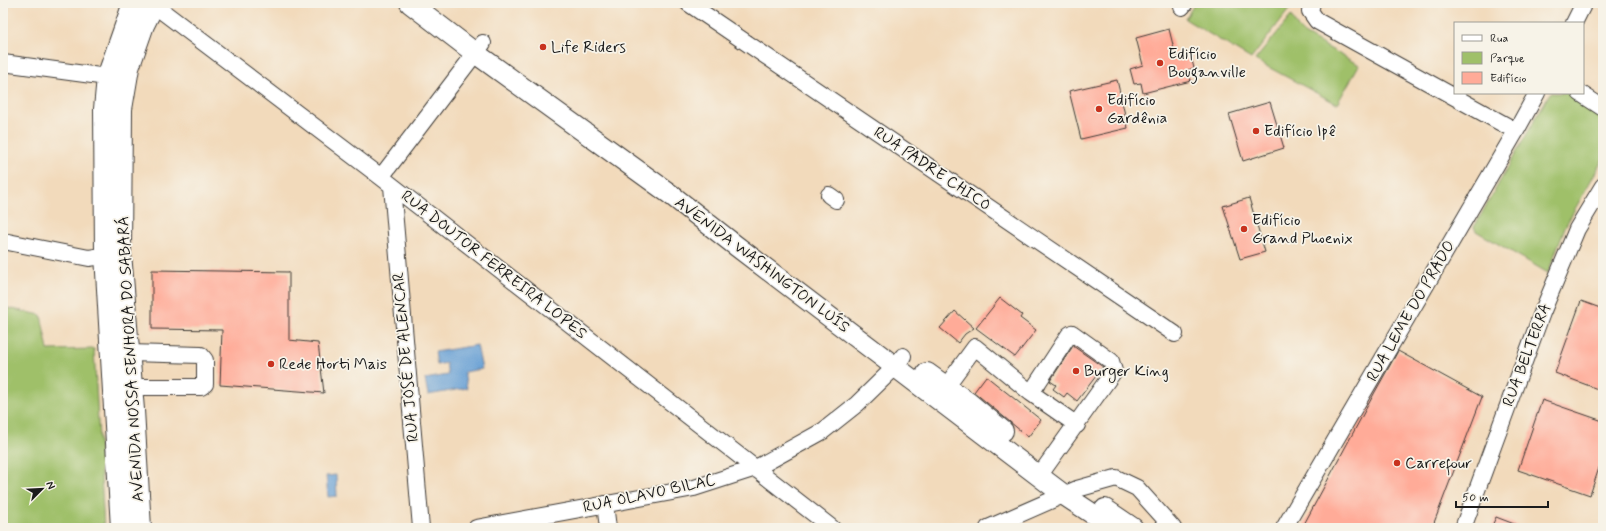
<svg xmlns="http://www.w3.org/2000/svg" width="1606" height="531" viewBox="0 0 1606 531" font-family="Mynerve,sans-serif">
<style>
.green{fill:#9fc069;stroke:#5e6e42}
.water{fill:#659ed4;stroke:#405d78}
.building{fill:#ffab98}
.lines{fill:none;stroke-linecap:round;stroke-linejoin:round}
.minor-casing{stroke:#3c3834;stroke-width:18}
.major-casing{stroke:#3c3834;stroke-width:22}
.minor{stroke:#fff;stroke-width:16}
.major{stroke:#fff;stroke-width:20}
.poi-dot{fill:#c8321e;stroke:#f7f3e8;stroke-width:1.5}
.labels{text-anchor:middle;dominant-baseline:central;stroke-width:3.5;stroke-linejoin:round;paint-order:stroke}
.poi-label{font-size:16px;fill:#1c1c1c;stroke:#f7f3e8;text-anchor:start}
.street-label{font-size:16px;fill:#1c1c1c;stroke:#f7f3e8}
</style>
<rect width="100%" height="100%" fill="#f7f3e8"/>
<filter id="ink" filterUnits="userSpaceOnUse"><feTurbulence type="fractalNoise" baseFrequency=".025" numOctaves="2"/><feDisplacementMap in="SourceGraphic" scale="8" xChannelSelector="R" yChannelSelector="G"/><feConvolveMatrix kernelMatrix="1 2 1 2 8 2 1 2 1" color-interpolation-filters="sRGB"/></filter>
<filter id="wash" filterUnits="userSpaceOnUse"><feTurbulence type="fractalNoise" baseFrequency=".012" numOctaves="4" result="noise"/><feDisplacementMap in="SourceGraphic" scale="16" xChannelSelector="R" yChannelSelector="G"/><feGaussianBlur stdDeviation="0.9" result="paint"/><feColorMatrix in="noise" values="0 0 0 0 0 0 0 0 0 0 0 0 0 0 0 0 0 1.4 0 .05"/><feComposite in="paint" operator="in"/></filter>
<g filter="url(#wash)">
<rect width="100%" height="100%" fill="#f2dabb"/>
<path class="green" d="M 1195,3 L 1294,3 L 1251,59 L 1185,19 Z
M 1291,16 L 1298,28 L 1304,34 L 1359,65 L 1337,104 L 1255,60 Z
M 1550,93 L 1573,93 L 1603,112 L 1603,159 L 1565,227 L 1548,273 L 1476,231 L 1474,227 Z
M 3,307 L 41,315 L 48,350 L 94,349 L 104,528 L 3,528 Z"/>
<path class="water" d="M 477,345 L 482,369 L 464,372 L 467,388 L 428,395 L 425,379 L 448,375 L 446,363 L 437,365 L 435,352 Z
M 336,475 L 337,496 L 328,497 L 326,476 Z"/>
<g id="blocks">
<path class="building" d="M 1169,29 L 1176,57 L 1190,53 L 1194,68 L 1188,70 L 1191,81 L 1143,93 L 1141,83 L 1134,84 L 1130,69 L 1143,65 L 1136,38 Z
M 1117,80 L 1128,128 L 1081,139 L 1069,91 Z
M 1270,102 L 1284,148 L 1243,161 L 1229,114 Z
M 1249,198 L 1265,252 L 1240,259 L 1223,206 Z
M 152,270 L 289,272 L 289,340 L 318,343 L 324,393 L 220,385 L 222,330 L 152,329 Z
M 1000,298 L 1022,315 L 1020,318 L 1036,330 L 1015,357 L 976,328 Z
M 1581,301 L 1603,309 L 1603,391 L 1555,373 Z
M 955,311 L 974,328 L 965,334 L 958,343 L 940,328 Z
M 1073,346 L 1103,367 L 1077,401 L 1067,393 L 1064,397 L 1053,389 L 1056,385 L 1050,381 Z
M 1398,351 L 1482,397 L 1432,528 L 1302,528 L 1375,392 Z
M 986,376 L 1041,420 L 1028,437 L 974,392 Z
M 1542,400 L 1603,421 L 1603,456 L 1590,495 L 1518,470 Z
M 1496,517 L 1522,527 L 1522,528 L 1491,528 Z"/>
</g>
</g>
<g filter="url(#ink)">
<use href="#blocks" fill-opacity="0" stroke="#3c3834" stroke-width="1"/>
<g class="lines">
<defs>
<path id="minor" d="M 688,3 L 1175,334
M 1312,3 L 1310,11 L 1317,21 L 1516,131
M 154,5 L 381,177 L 832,528
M 1182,7 L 1185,3
M 1574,23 L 1584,3
M 3,63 L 107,77
M 1580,93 L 1603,108
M 381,177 L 483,43
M 392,186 L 421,528
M 829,195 L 836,200
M 3,241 L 89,258 L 116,254
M 129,353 L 201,355 L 205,360 L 205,384 L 201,387 L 132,387
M 1031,393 L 1077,425
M 939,396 L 975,347 L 1031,393 L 1069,335 L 1072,333 L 1111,361 L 1114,371 L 1039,476
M 605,504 L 608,528
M 476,528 L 694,488 L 756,468 L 823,431 L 857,404 L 896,366 L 903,356
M 988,528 L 1077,489 L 1116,478 L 1137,488 L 1173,528
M 1284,528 L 1516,131 L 1537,93
M 1463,528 L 1542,313 L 1577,229 L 1603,186"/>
<path id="major" d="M 410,3 L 475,53 L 670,194 L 735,245 L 1064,495 L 1114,528
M 927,373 L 969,403 L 1003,431
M 1105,509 L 1133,528
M 121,528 L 105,255 L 104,109 L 107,77 L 133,3
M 141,528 L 134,410 L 121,253 L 122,109 L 129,68 L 144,25 L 155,3"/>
</defs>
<use href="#minor" class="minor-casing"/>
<use href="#major" class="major-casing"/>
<use href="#minor" class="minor"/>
<use href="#major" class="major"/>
</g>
</g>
<g class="poi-dot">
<circle cx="543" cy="47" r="4"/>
<circle cx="1160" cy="63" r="4"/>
<circle cx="1099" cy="109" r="4"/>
<circle cx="1256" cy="131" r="4"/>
<circle cx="1244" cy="229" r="4"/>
<circle cx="271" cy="364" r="4"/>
<circle cx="1076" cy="371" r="4"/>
<circle cx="1397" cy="463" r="4"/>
</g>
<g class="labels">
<g class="poi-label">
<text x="551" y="47">Life Riders</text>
<text x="1168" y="54">Edifício<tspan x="1168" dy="18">Bouganville</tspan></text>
<text x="1107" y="100">Edifício<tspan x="1107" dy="18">Gardênia</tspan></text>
<text x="1264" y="131">Edifício Ipê</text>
<text x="1252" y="220">Edifício<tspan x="1252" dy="18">Grand Phoenix</tspan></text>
<text x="279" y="364">Rede Horti Mais</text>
<text x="1084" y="371">Burger King</text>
<text x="1405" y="463">Carrefour</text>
</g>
<g class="street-label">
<text transform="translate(932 169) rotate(34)">RUA PADRE CHICO</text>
<text transform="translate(494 265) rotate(38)">RUA DOUTOR FERREIRA LOPES</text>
<text transform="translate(762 265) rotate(37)">AVENIDA WASHINGTON LUÍS</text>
<text transform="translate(1411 311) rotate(-60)">RUA LEME DO PRADO</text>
<text transform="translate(1527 355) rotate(-69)">RUA BELTERRA</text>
<text transform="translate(406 357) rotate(-95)">RUA JOSÉ DE ALENCAR</text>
<text transform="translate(131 359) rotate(-93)">AVENIDA NOSSA SENHORA DO SABARÁ</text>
<text transform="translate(649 494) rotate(-12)">RUA OLAVO BILAC</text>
</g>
</g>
<rect width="1606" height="531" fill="none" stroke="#f7f3e8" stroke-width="16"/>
<rect x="1454" y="22" width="130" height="72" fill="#f7f3e8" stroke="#9f9d96"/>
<rect x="1462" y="35" width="20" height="6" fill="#ffffff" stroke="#9f9d96"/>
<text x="1490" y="42" font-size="12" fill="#1c1c1c">Rua</text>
<rect x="1462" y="52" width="20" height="12" fill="#9fc069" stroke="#9f9d96"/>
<text x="1490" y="62" font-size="12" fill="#1c1c1c">Parque</text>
<rect x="1462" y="72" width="20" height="12" fill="#ffab98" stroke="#9f9d96"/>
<text x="1490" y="82" font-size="12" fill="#1c1c1c">Edifício</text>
<g transform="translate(42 489) rotate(66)" stroke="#f7f3e8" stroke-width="3" paint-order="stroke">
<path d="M0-3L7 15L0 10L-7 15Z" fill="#1c1c1c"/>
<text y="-6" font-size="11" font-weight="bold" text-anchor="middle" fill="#1c1c1c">N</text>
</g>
<path d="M1456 501v6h92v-6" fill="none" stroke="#1c1c1c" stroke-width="2"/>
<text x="1462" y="501" font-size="12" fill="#1c1c1c" stroke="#f7f3e8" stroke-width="3" paint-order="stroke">50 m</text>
</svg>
